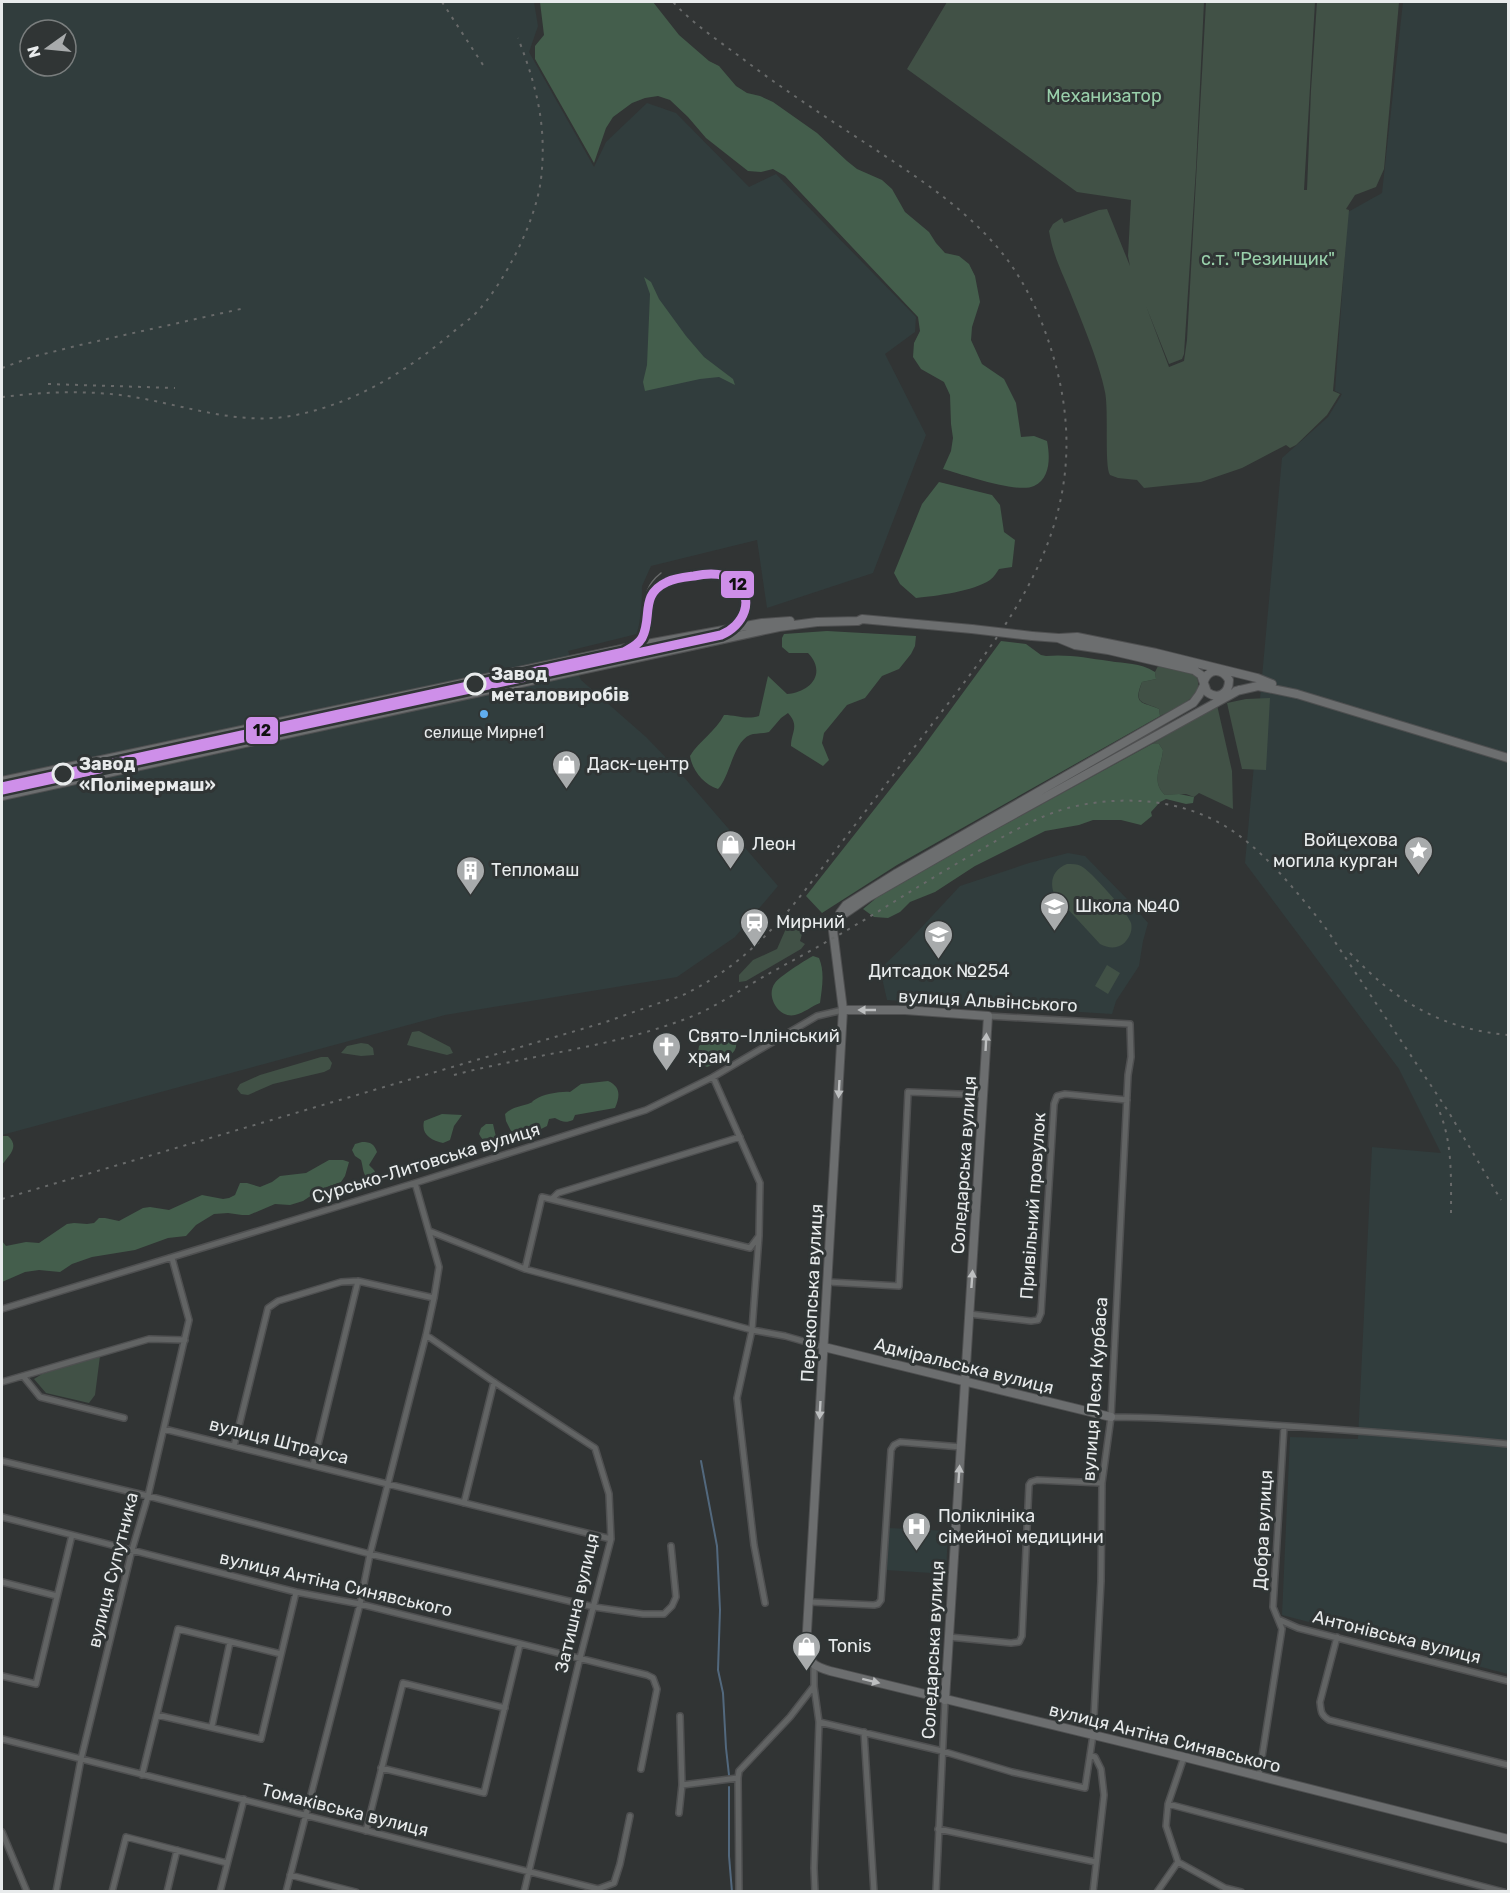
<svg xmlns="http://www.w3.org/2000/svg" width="1510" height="1893" viewBox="0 0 1510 1893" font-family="Rubik,sans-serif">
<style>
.built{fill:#313d3d;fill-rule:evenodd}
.green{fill:#415146}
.forest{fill:#445e4c}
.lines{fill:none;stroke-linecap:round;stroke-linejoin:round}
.stream{stroke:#52687d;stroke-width:2}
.street-casing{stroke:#4f5051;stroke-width:8}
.secondary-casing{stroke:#4f5051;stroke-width:10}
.street{stroke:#626464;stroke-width:5}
.secondary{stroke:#6c6e6f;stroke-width:8}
.tram{stroke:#686a6a;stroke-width:1.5}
.rail{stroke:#686a6a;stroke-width:2;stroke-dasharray:3 6;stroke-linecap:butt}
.secondary-bridge-casing{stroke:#4f5051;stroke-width:10;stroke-linecap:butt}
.secondary-bridge{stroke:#6c6e6f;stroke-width:8}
.tram-1-casing{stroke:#303535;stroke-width:14}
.tram-1{stroke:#ce8fe9;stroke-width:9}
.oneway{fill:#bdbfc0}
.stop-dot{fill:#303535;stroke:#e8ebec;stroke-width:3}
.bus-dot{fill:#60acee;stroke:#303535;stroke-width:2}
.labels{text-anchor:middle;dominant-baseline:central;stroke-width:6;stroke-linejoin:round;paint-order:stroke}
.bus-label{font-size:16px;fill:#e8ebec;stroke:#303535}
.park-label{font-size:18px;fill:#99d0ab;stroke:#303535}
.stop-label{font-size:18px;font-weight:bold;fill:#e8ebec;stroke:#303535;text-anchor:start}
.poi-label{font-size:18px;fill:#e8ebec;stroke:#303535;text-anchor:start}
.street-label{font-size:18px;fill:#e8ebec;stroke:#303535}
.line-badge{stroke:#303535;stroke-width:2}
.pale-badge-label{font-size:16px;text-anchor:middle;font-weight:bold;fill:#111}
</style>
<rect width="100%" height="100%" fill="#313434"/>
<path class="built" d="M 2,2 L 534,2 L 538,26 L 529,52 L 594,167 L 606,142 L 647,103 L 676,113 L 749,187 L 776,174 L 916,317 L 915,332 L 885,354 L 926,435 L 873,573 L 767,608 L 757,540 L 651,566 L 642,586 L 641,633 L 568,651 L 581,680 L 646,737 L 676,768 L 778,886 L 735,937 L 677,977 L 445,1015 L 2,1135 ZM 30,30 L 66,30 L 66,66 L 30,66 Z
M 1403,2 L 1508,2 L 1508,1674 L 1282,1615 L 1290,1437 L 1358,1439 L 1372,1147 L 1441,1153 L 1399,1069 L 1245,863 L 1282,458 L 1328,417 L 1342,394 L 1335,391 L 1348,212 L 1382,193 Z
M 1068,853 L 1085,856 L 1130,902 L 1148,923 L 1143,941 L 1139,966 L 1116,1001 L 1112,1014 L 887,1000 L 880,969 L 906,944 L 960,886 L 1029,863 Z
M 888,1528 L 948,1531 L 946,1574 L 886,1570 Z"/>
<path class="green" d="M 947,2 L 1204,2 L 1196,168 L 1184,354 L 1182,359 L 1169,364 L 1146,306 L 1169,367 L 1184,361 L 1187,340 L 1206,2 L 1315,2 L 1304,190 L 1307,190 L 1311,90 L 1317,2 L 1399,2 L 1384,169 L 1376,187 L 1355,195 L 1346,209 L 1349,210 L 1333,391 L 1340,394 L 1327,415 L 1296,445 L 1290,448 L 1286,445 L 1242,468 L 1201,482 L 1144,488 L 1137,480 L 1118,478 L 1110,475 C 1104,465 1109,411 1105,392 C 1099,362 1082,322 1070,292 C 1061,270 1053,255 1049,231 L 1053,224 L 1062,218 L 1064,223 L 1099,210 L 1107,209 L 1130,266 L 1128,256 L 1131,200 L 1077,192 L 907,69 Z
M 1159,664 L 1194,673 C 1210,695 1176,708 1160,716 L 1159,709 C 1144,701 1133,706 1142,682 L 1156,679 L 1155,672 Z
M 1270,698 L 1266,770 L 1242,769 L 1227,703 L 1246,699 Z
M 1217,705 L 1232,771 L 1233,809 L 1199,793 L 1194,797 L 1186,794 L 1165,795 C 1150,781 1162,766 1163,750 L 1159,744 L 1152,744 Z
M 1067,864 C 1072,864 1077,864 1081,866 C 1090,870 1129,914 1131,923 C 1133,931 1129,939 1123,944 C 1116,949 1108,948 1100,944 L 1054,894 C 1049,880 1054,869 1067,864 Z
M 798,916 C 805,924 803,931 800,941 L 805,944 L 801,949 L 746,981 L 739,982 L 739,975 L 753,960 L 777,949 L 788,924 Z
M 1107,965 L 1120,973 L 1108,994 L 1095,986 Z
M 419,1031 L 450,1047 L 453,1053 L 447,1055 L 407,1045 L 412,1032 Z
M 361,1043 L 368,1044 L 373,1048 L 374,1055 L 361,1056 L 341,1053 L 347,1046 Z
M 321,1057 L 328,1057 L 332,1063 L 330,1069 L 324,1072 L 273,1084 L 248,1095 L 241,1094 L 237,1089 L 240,1084 L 260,1075 Z
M 100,1356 L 95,1395 L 89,1403 L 46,1393 L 34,1379 L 42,1374 Z"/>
<path class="forest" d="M 540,2 L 653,2 L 679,35 L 709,61 L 719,66 L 736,86 L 747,93 L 760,96 L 773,102 L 817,133 L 847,161 L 857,169 L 882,180 L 892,189 L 905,212 L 929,232 L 936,243 L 945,253 L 959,256 L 969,264 L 975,276 L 980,302 L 972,327 L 971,340 L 982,364 L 1004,379 L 1016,403 L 1021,437 L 1034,436 L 1047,441 C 1050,456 1051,478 1034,486 C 1018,494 961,474 943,469 L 951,451 L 953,438 L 951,424 L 950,395 L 944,382 L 921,369 L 913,357 L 914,343 L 920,331 L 918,317 L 785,176 L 773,169 L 761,172 L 748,171 L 706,138 L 688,117 L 670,100 L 658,96 L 645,98 L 632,103 L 613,117 L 606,128 L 594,163 L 535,59 L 535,46 L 544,35 Z
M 644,277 L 651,282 L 659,299 L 686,336 L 704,357 L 733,379 L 735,385 L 719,377 L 700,379 L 645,391 L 643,382 L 647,365 L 650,294 Z
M 939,482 L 992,495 L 1000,505 L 1004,532 L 1015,540 L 1012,567 L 999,569 C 997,572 994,577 990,580 C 974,591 936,596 916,598 L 900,584 L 894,573 L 922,504 Z
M 827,631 L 916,636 L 915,646 L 911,654 L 899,669 L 882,676 L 865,698 L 847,705 L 824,733 L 822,743 L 829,760 L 823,766 L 791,746 C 791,732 800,726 788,713 L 781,718 L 769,732 C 763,734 755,733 750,735 C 733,742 730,777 718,789 C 704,785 692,770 690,756 C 699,741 716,731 724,715 C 737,715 746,720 759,716 L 768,676 L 787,694 C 811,692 827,673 808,653 L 789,653 L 782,647 L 782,638 L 784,634 Z
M 1001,641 L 1026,644 L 1041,655 L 1046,656 C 1068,654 1087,658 1109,661 C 1126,664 1139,662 1155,672 L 1156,679 L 1142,682 C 1132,706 1144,702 1159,709 L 1160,716 L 897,865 L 822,913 L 806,896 L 918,754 Z
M 1152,744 L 1159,744 L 1163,750 C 1162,766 1150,781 1165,795 L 1179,794 L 1194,797 L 1193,803 L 1186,804 L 1166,799 L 1160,802 L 1151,812 L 1152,816 L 1141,825 L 1121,820 L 1093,820 L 1079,825 L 1045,831 L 975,866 L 935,892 L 910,902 L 900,912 L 888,918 L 874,917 L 863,909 L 874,900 L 879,893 Z
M 813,956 L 819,958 C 825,972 822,988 820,1003 C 812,1006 804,1013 795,1015 C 779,1019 765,996 775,983 C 780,976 804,961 813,956 Z
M 727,1032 C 751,1049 722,1062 707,1067 L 703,1065 L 698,1052 L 699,1046 L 708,1037 Z
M 608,1081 C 621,1087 620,1096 615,1108 L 575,1115 L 573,1120 C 566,1123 562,1122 555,1118 L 549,1119 L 547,1126 L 541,1129 L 535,1125 C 526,1131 524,1137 512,1133 L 506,1121 L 505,1114 C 512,1107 519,1107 528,1104 C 536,1101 529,1103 536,1099 C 543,1094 562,1091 570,1092 L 581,1084 Z
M 442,1114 L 462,1115 L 454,1126 L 450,1140 L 443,1143 C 431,1140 421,1135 424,1121 Z
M 486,1124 L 493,1124 L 496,1137 L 494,1143 C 486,1144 483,1141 479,1134 L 481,1128 Z
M 2,1136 L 8,1136 C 20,1147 9,1155 2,1165 Z
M 362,1142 C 371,1142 374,1144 377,1152 L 369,1165 L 374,1170 L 377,1176 L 373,1181 C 362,1177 364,1170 361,1160 L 355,1156 L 352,1150 L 355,1144 Z
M 329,1160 L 343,1160 L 349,1162 L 345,1176 L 341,1182 L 321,1189 L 303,1201 L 290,1205 L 275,1204 L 249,1215 L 242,1215 L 228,1213 L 214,1214 L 196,1225 L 186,1236 L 168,1238 L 135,1250 L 92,1257 L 72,1264 L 60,1272 L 39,1270 L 25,1272 L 2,1282 L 2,1241 L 6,1246 L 26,1242 L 39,1243 L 67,1224 L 74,1223 L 87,1224 L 94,1223 L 99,1218 L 105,1218 L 119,1221 L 143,1208 L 150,1207 L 169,1210 L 202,1195 L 223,1199 L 229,1198 L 235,1195 L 240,1183 L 247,1183 L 260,1187 L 272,1182 L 280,1176 L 306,1173 Z"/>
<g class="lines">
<path class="stream" d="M 701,1461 L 717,1546 L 720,1610 L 718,1670 L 723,1693 L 726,1748 L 729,1775
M 729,1787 L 729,1856 L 732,1892"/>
<defs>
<path id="street" d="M 713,1077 L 760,1183 L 759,1236
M 552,1199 L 558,1193 L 740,1137
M 429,1231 L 525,1269 L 752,1330 L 785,1336 L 824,1347
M 525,1269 L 542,1197 L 750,1248 L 759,1236 L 752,1330 L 737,1398 L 754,1545 L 765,1603
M 828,1282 L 899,1286 L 908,1092 L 983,1095
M 2,1309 L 415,1183 L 646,1110 L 713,1077 L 817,1016 L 843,1010
M 969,1314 L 1031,1321 L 1038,1320 L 1041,1313 L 1054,1104 L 1057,1096 L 1065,1094 L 1127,1100
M 426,1335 L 494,1382 L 595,1448 L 609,1494 L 611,1539 L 580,1658 L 524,1892
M 23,1376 L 40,1397 L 124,1418
M 2,1382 L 149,1339 L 185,1340
M 1111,1417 C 1164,1417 1217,1421 1271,1425 C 1350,1430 1429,1436 1508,1444
M 164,1429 L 611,1539
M 234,1446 L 268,1308 L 278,1301 L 341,1282 L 358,1281 L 434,1298
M 2,1461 L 148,1496 L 370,1554 L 594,1607 L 643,1614 L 664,1614 L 672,1606 L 676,1597 L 671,1546
M 313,1465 L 358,1281
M 464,1503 L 494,1382
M 2,1517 L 296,1592 L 360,1604 L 647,1675 L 653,1678 L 657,1689 L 641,1769
M 2,1582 L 57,1596
M 810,1602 L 874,1605 L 878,1604 L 881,1600 L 891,1450 L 894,1445 L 900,1442 L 961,1447
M 1280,1620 L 1298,1628 L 1508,1681
M 949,1637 L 1011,1643 L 1019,1642 L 1022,1636 L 1029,1485 L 1031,1482 L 1037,1480 L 1102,1483
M 1337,1637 L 1320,1702 C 1321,1712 1321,1715 1329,1720 L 1508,1765
M 814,1666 L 814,1686 L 819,1722 L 814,1868 L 815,1892
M 2,1676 L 36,1684 L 72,1535
M 157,1715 L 261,1739 L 296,1592
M 819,1722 L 942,1751 L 1012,1772 L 1085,1788 L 1093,1735 L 1101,1581 L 1102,1483 L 1111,1417 L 1128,1075 L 1131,1057 L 1130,1024 L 988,1016
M 212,1726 L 230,1642
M 864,1732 L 874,1892
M 2,1739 L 598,1889 L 614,1883 L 620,1864 L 630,1816
M 1090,1755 L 1095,1757 L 1101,1769 L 1104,1795 L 1093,1892
M 1184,1757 L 1168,1804 L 1166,1826 L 1178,1862 L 1225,1888 L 1241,1892
M 381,1768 L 484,1793 L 520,1644
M 142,1775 L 178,1629 L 281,1654
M 1259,1776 L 1282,1629 L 1273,1607 L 1284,1426
M 738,1778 L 739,1892
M 682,1785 L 738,1778 L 739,1771 L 790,1717 L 814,1686
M 1168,1804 L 1504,1892
M 679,1813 L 682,1785 L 680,1716
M 938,1829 L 1096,1862
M 366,1831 L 403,1683 L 505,1708
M 2,1832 L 27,1892
M 290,1875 L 356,1892
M 56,1892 L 81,1759 L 132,1550 L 148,1496 L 189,1320 L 172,1258
M 112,1892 L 126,1837 L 227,1863
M 167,1892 L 177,1850
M 220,1892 L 244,1799
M 286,1892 L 360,1604 L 370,1554 L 426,1335 L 434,1298 L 439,1267 L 415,1183
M 936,1892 L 945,1700
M 1157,1892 L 1178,1862"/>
<path id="secondary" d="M 1032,636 L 1058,638 L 1075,645 L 1108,650 L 1194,670 L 1201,675 L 1207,692 C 1218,700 1229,694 1229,680 C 1222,668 1209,668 1204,681
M 1060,638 L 1077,637 L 1156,653 L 1257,678 L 1272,684
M 1236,691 L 1258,686 L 1297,694 L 1508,758
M 2,781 L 636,646 L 762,623 L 790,621
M 2,796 L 779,627 L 817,622 L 858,621 L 862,619 L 972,629
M 840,913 L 846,905 L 897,873 L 1193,703 L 1199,695 L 1204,685
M 834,921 L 833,931 L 843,1010 L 806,1648 C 811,1665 814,1666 830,1671 L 1184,1757 L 1508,1839
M 834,921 L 869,897 L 982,832 L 1239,690
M 843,1010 L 905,1010 L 988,1016 L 945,1700
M 824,1347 L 1111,1417"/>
</defs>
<use href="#street" class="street-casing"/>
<use href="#secondary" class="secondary-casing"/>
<use href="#street" class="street"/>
<use href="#secondary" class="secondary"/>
<path class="tram" d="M 646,612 C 644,595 647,584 661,573"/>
<path class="rail" d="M 442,2 L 485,68
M 2,368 L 32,357 L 80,345 L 245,308
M 48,384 L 175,388
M 2,397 C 42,392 87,390 128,396 C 180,404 232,424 284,417 C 347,408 405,373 452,333 C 460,326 469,320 477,312 C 505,282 536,221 541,179 C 547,127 537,87 518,38
M 1350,953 C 1396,1002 1442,1029 1508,1035
M 454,1075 C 533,1054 616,1047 693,1016 C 717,1006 747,986 770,973 C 792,961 814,949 835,937 C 881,911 924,882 970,856 C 999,839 1040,814 1072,807 C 1123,795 1180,799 1225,826 C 1263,849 1297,892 1325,927 L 1448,1111 L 1501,1200
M 1436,1104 C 1453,1138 1451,1176 1451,1213
M 2,1199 L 606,1022 C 625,1015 645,1008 665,1001 C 674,998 683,996 691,991 C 755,958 793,907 835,851 C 859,820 883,788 907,757 C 998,636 1098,534 1057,370 C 1047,331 1032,294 1009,262 C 973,213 920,179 870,146 C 827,118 784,90 743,59 C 719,41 693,24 673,2"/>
<defs>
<path id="secondary-bridge" d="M 972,629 L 1032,636"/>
</defs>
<use href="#secondary-bridge" class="secondary-bridge-casing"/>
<use href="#secondary-bridge" class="secondary-bridge"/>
<defs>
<path id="tram-1" d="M 2,787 L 624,652 C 631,648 638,645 642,638 C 653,617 639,595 667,582 C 675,578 686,577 694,576 C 708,573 723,572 734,581 C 757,599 743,626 721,635 L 2,790"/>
</defs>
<use href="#tram-1" class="tram-1-casing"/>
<use href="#tram-1" class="tram-1"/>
</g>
<defs><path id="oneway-solid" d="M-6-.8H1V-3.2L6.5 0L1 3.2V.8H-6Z" transform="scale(1.5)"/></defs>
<g class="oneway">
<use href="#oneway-solid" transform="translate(867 1010) rotate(-180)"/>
<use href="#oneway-solid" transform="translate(986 1042) rotate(-87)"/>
<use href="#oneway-solid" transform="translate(839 1089) rotate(93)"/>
<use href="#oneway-solid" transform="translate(972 1279) rotate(-86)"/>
<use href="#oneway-solid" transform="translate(820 1410) rotate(93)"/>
<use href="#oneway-solid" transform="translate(959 1474) rotate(-86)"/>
<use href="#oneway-solid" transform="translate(871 1681) rotate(14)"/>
</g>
<defs>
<symbol id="shop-pin" viewBox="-11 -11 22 30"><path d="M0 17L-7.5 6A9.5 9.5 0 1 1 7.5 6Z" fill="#a8abac" stroke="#303535"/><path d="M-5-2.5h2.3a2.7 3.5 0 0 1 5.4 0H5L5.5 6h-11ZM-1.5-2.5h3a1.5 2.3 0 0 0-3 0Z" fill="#fff"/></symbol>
<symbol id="sight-pin" viewBox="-11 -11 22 30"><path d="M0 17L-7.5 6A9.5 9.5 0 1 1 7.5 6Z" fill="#a8abac" stroke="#303535"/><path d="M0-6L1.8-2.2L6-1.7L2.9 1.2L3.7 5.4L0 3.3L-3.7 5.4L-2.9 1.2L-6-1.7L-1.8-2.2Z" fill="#fff"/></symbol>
<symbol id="building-pin" viewBox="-11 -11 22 30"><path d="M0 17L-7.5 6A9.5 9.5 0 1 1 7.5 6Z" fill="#a8abac" stroke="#303535"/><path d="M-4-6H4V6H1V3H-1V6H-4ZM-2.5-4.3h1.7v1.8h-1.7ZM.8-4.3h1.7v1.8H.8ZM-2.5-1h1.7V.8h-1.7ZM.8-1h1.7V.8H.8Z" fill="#fff"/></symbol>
<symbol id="school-pin" viewBox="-11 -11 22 30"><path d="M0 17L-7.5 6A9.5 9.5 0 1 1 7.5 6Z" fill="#a8abac" stroke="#303535"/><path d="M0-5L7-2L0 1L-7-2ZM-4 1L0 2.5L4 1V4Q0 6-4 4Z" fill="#fff"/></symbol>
<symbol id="station-pin" viewBox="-11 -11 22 30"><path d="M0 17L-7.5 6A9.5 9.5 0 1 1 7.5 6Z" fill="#a8abac" stroke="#303535"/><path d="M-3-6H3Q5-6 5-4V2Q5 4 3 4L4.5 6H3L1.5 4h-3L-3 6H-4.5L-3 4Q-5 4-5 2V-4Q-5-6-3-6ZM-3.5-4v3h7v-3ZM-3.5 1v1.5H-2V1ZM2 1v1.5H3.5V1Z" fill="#fff"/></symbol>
<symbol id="church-pin" viewBox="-11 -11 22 30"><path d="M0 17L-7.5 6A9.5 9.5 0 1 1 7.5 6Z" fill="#a8abac" stroke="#303535"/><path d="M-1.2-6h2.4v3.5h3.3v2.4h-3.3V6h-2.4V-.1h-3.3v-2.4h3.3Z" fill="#fff"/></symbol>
<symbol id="hospital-pin" viewBox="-11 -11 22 30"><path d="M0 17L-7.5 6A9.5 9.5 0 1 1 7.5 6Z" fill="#a8abac" stroke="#303535"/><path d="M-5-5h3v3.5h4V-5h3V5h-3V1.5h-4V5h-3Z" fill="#fff"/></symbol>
</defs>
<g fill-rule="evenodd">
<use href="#shop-pin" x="550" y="748" width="33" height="45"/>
<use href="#shop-pin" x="714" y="828" width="33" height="45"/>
<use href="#sight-pin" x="1402" y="834" width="33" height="45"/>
<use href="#building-pin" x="454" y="854" width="33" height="45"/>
<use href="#school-pin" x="1038" y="890" width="33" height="45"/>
<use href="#station-pin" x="738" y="906" width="33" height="45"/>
<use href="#school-pin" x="922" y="918" width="33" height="45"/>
<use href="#church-pin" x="650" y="1030" width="33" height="45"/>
<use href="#hospital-pin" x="900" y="1510" width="33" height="45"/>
<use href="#shop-pin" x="790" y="1630" width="33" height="45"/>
</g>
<g class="stop-dot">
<circle cx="475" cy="684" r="10"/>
<circle cx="63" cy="774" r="10"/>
</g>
<circle class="bus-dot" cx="484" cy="714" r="5"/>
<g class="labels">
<g class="bus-label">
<text x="484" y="732">селище Мирне1</text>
</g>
<g class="park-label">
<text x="1104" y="96">Механизатор</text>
<text x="1268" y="259">с.т. "Резинщик"</text>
</g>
<g class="stop-label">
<text x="491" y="674">Завод<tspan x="491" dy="21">металовиробів</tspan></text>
<text x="79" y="764">Завод<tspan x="79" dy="21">«Полімермаш»</tspan></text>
</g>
<g class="poi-label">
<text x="587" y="764">Даск-центр</text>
<text x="1398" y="840" text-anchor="end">Войцехова<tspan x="1398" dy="21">могила курган</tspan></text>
<text x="752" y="844">Леон</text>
<text x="491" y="870">Тепломаш</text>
<text x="1075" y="906">Школа №40</text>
<text x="776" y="922">Мирний</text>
<text x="939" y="971" text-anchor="middle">Дитсадок №254</text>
<text x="688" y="1036">Свято-Іллінський<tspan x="688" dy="21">храм</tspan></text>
<text x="938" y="1516">Поліклініка<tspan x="938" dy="21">сімейної медицини</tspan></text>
<text x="828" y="1646">Tonis</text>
</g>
<g class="street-label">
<text transform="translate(988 1001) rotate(3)">вулиця Альвінського</text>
<text transform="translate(426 1163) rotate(-17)">Сурсько-Литовська вулиця</text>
<text transform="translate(964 1165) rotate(-86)">Соледарська вулиця</text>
<text transform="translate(1033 1206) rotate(-86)">Привільний провулок</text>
<text transform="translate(812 1293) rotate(-87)">Перекопська вулиця</text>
<text transform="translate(964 1366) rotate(14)">Адміральська вулиця</text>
<text transform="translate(1095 1389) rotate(-86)">вулиця Леся Курбаса</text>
<text transform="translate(279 1441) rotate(14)">вулиця Штрауса</text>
<text transform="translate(1263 1530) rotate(-87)">Добра вулиця</text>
<text transform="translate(113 1570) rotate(-76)">вулиця Супутника</text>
<text transform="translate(336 1584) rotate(13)">вулиця Антіна Синявського</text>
<text transform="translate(577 1603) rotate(-77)">Затишна вулиця</text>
<text transform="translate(1397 1637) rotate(14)">Антонівська вулиця</text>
<text transform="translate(933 1650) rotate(-87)">Соледарська вулиця</text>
<text transform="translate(1165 1738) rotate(14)">вулиця Антіна Синявського</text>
<text transform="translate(345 1810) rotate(14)">Томаківська вулиця</text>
</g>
</g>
<g class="line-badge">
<rect x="720" y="570" width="35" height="29" rx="6" fill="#ce8fe9"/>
<rect x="245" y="716" width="34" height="29" rx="6" fill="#ce8fe9"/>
</g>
<g class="pale-badge-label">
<text x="738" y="590">12</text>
<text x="262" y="736">12</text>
</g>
<rect width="1510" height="1893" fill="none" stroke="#e8ebec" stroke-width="6"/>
<g transform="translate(48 48) rotate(255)"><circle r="28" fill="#303535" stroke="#7a7e7e" stroke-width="1.5"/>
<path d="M0-4.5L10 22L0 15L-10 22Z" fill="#a8abac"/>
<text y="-9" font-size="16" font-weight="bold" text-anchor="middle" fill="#e8ebec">N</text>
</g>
</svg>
